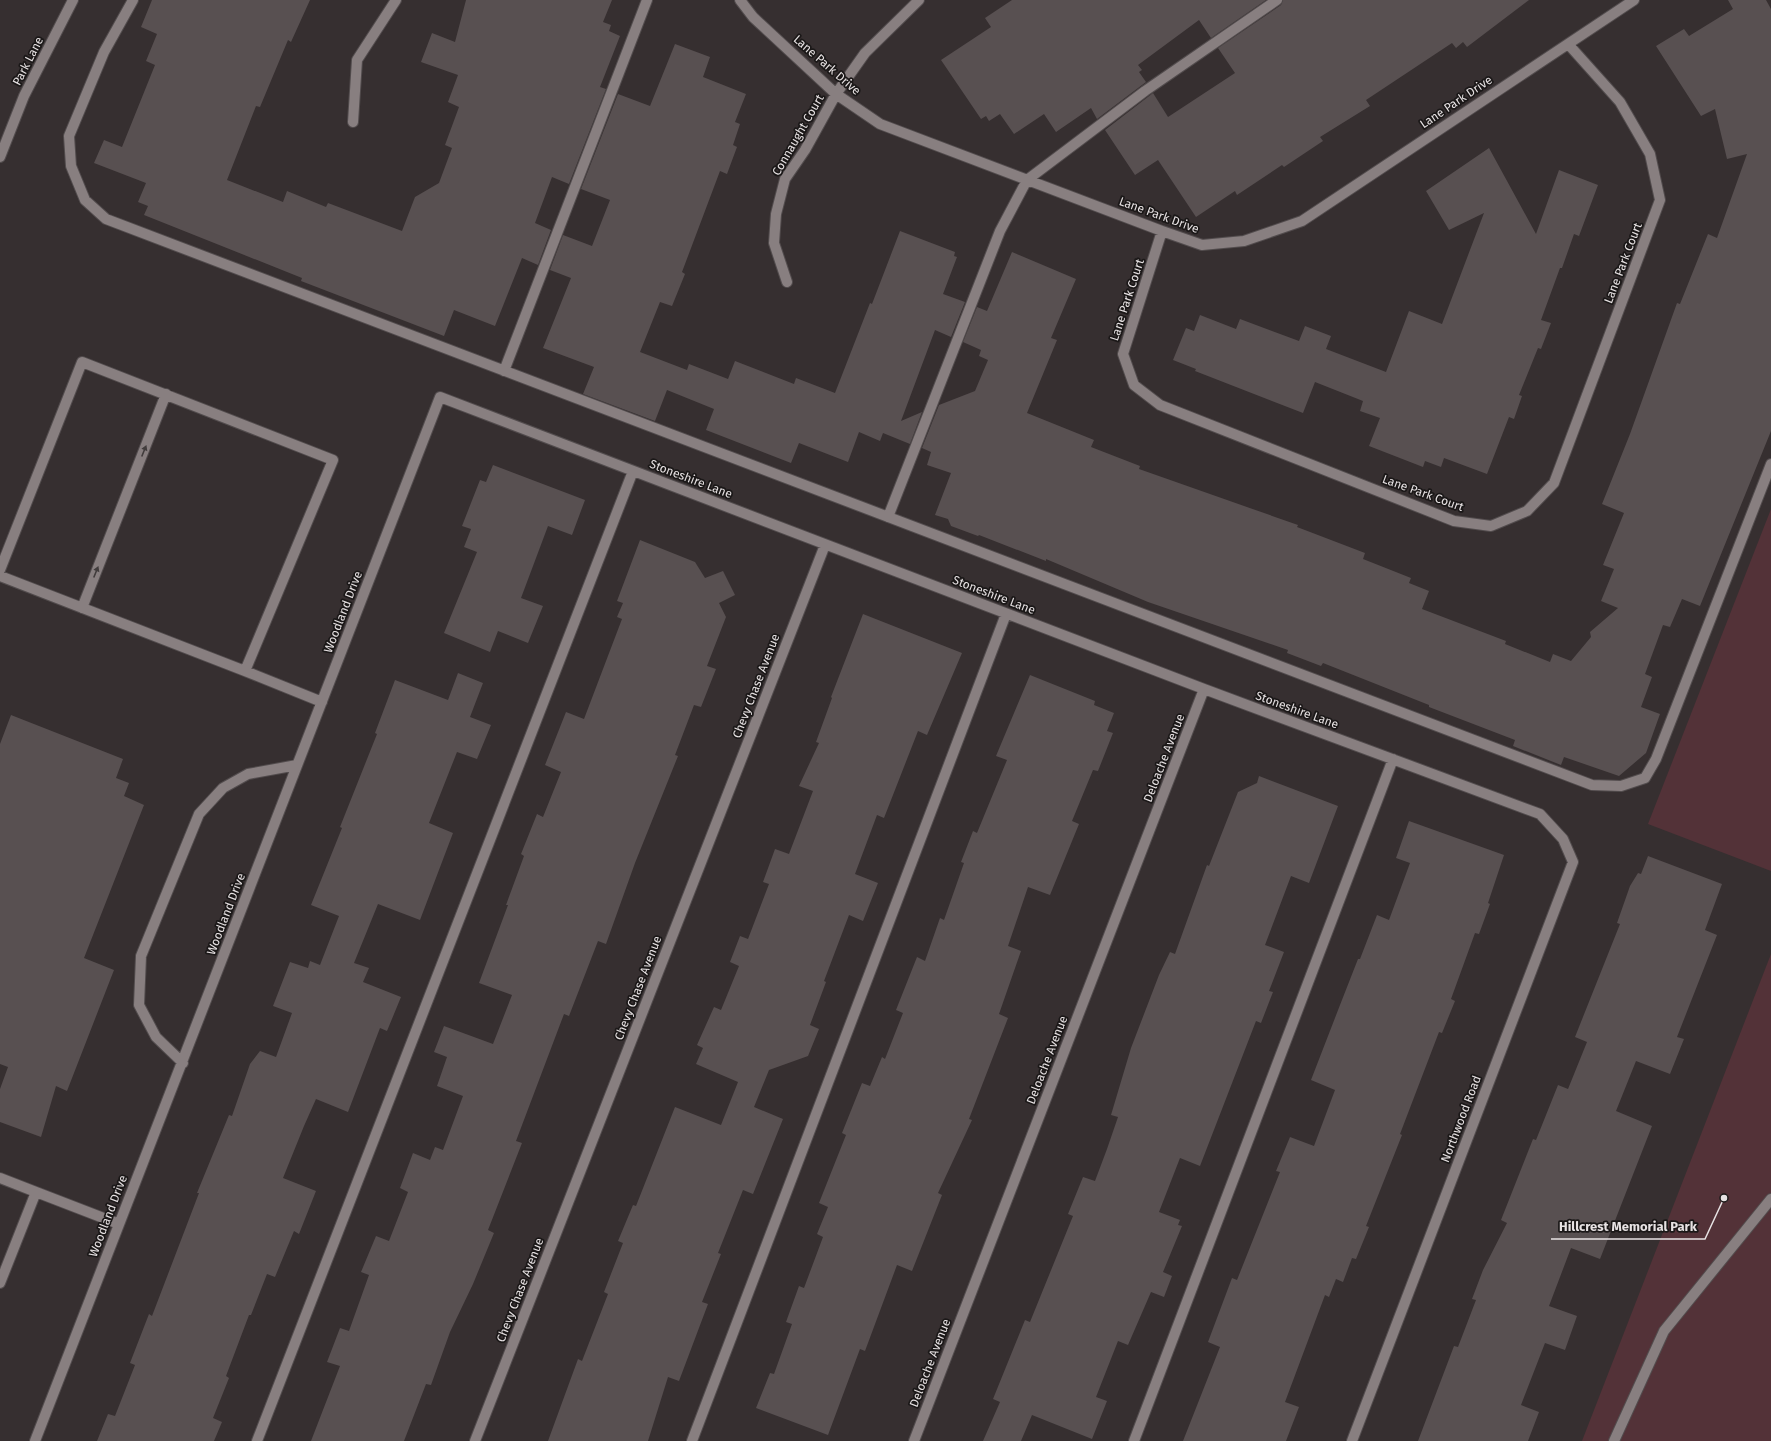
<svg xmlns="http://www.w3.org/2000/svg" width="1771" height="1441" viewBox="0 0 1771 1441" font-family="'Fira Sans',sans-serif">
<style>
.green{fill:#533238}
.building{fill:#585051}
.lines{fill:none;stroke-linecap:round;stroke-linejoin:round}
.minor-casing{stroke:#524c4d;stroke-width:12}
.minor{stroke:#887f80;stroke-width:10}
.oneway{fill:#413c3c}
.labels{text-anchor:middle;dominant-baseline:central;stroke-width:3.5;stroke-linejoin:round;paint-order:stroke}
.street-label{font-size:12px;fill:#e7e2e3;stroke:#1b1818}
.leader{fill:none;stroke:#e7e2e3;stroke-width:1.5}
.callout-dot{fill:#e7e2e3;stroke:#1b1818;stroke-width:1.5}
.callout-label{font-size:13px;text-anchor:middle;font-weight:bold;fill:#e7e2e3;stroke:#1b1818;stroke-width:3.5;stroke-linejoin:round;paint-order:stroke}
</style>
<rect width="100%" height="100%" fill="#362f30"/>
<path class="green" d="M 1771,509 L 1771,871 L 1648,824 Z
M 1771,954 L 1771,1441 L 1582,1441 Z"/>
<path class="building" d="M 152,0 L 310,0 L 291,42 L 288,40 L 260,107 L 256,106 L 227,180 L 283,202 L 287,191 L 326,207 L 328,203 L 402,231 L 415,197 L 439,183 L 452,148 L 445,145 L 459,107 L 448,102 L 458,75 L 421,62 L 432,33 L 455,42 L 466,0 L 612,0 L 603,22 L 611,25 L 609,31 L 620,36 L 600,87 L 606,89 L 569,184 L 552,177 L 535,223 L 551,230 L 538,265 L 522,258 L 495,326 L 454,310 L 444,336 L 301,281 L 302,278 L 144,215 L 148,206 L 138,202 L 146,183 L 94,163 L 104,140 L 122,147 L 155,65 L 146,61 L 157,34 L 141,27 Z
M 1012,0 L 1266,0 L 1211,38 L 1199,20 L 1138,65 L 1142,70 L 1139,72 L 1146,82 L 1097,119 L 1091,108 L 1056,132 L 1044,114 L 1014,134 L 1000,114 L 989,121 L 986,116 L 981,119 L 941,60 L 991,27 L 985,18 Z
M 1283,0 L 1529,0 L 1467,47 L 1463,42 L 1456,48 L 1452,43 L 1366,100 L 1370,106 L 1320,137 L 1323,141 L 1284,167 L 1282,165 L 1237,195 L 1235,191 L 1196,217 L 1158,160 L 1135,175 L 1105,130 L 1153,93 L 1168,117 L 1235,73 L 1218,48 L 1281,5 Z
M 1728,0 L 1766,0 L 1771,9 L 1771,431 L 1700,606 L 1682,599 L 1670,627 L 1663,625 L 1645,674 L 1652,677 L 1641,707 L 1660,714 L 1646,753 L 1619,776 L 1564,757 L 1561,765 L 1513,746 L 1515,740 L 1429,707 L 1429,705 L 1323,663 L 1321,666 L 1287,653 L 1288,650 L 1148,602 L 1046,559 L 1046,561 L 979,535 L 978,536 L 951,526 L 948,519 L 935,515 L 951,473 L 927,465 L 931,452 L 922,448 L 939,405 L 975,391 L 988,360 L 979,356 L 981,350 L 963,342 L 977,307 L 987,311 L 1012,252 L 1076,279 L 1051,338 L 1057,340 L 1027,413 L 1094,440 L 1091,447 L 1140,466 L 1139,469 L 1298,525 L 1297,527 L 1365,553 L 1363,559 L 1411,578 L 1409,583 L 1429,591 L 1422,609 L 1506,641 L 1505,644 L 1550,662 L 1553,654 L 1571,661 L 1591,637 L 1590,632 L 1618,608 L 1601,601 L 1614,569 L 1603,565 L 1624,513 L 1602,504 L 1630,434 L 1677,303 L 1680,304 L 1708,234 L 1717,238 L 1747,154 L 1727,159 L 1715,109 L 1701,116 L 1656,46 L 1684,29 L 1689,36 L 1733,9 Z
M 675,44 L 710,57 L 703,77 L 746,94 L 735,122 L 740,124 L 733,145 L 737,147 L 727,174 L 720,171 L 682,272 L 685,274 L 672,306 L 660,302 L 640,352 L 687,370 L 689,364 L 728,379 L 735,361 L 794,384 L 796,378 L 835,393 L 870,303 L 872,304 L 900,231 L 955,252 L 954,256 L 957,257 L 943,294 L 965,302 L 951,337 L 935,330 L 901,421 L 922,412 L 910,444 L 883,433 L 880,441 L 859,432 L 848,462 L 799,443 L 791,463 L 706,430 L 714,409 L 667,390 L 655,421 L 583,394 L 594,367 L 543,348 L 571,278 L 550,270 L 563,235 L 592,246 L 610,200 L 581,189 L 618,94 L 650,106 Z
M 1489,148 L 1536,234 L 1559,170 L 1598,185 L 1579,236 L 1574,234 L 1562,268 L 1560,268 L 1541,320 L 1551,323 L 1541,349 L 1538,348 L 1519,395 L 1522,396 L 1514,419 L 1509,417 L 1487,474 L 1444,458 L 1441,467 L 1425,461 L 1423,467 L 1369,446 L 1380,418 L 1360,411 L 1363,401 L 1315,382 L 1303,413 L 1195,371 L 1196,369 L 1173,360 L 1186,328 L 1194,331 L 1200,315 L 1236,329 L 1240,319 L 1299,341 L 1305,326 L 1331,336 L 1326,349 L 1386,372 L 1409,311 L 1442,324 L 1484,213 L 1449,230 L 1426,191 Z
M 493,465 L 585,500 L 572,535 L 548,526 L 521,598 L 543,606 L 528,643 L 498,631 L 490,652 L 444,633 L 477,552 L 464,547 L 471,529 L 462,526 L 480,480 L 486,482 Z
M 640,540 L 695,562 L 705,578 L 723,571 L 735,595 L 719,603 L 726,617 L 707,666 L 716,669 L 701,707 L 694,705 L 675,755 L 678,756 L 635,863 L 606,944 L 598,941 L 569,1016 L 564,1014 L 516,1141 L 522,1143 L 488,1230 L 494,1233 L 473,1284 L 450,1332 L 431,1385 L 426,1384 L 404,1441 L 311,1441 L 340,1366 L 327,1362 L 340,1328 L 349,1331 L 369,1275 L 361,1272 L 376,1236 L 389,1241 L 408,1192 L 400,1188 L 413,1153 L 430,1160 L 435,1147 L 443,1150 L 463,1096 L 437,1086 L 447,1057 L 434,1052 L 444,1026 L 493,1044 L 512,995 L 479,983 L 508,905 L 506,905 L 524,856 L 521,854 L 537,814 L 543,817 L 561,772 L 545,765 L 566,712 L 584,719 L 622,619 L 617,617 L 623,603 L 617,601 Z
M 863,614 L 962,653 L 927,735 L 918,731 L 884,818 L 877,815 L 855,874 L 878,883 L 863,921 L 849,915 L 824,981 L 826,982 L 810,1025 L 819,1029 L 808,1056 L 769,1070 L 754,1107 L 783,1119 L 753,1194 L 743,1190 L 718,1253 L 721,1254 L 702,1302 L 708,1304 L 679,1381 L 668,1377 L 648,1441 L 548,1441 L 578,1359 L 582,1361 L 608,1294 L 604,1292 L 623,1243 L 618,1241 L 633,1205 L 636,1206 L 675,1107 L 721,1125 L 738,1082 L 696,1064 L 703,1048 L 697,1045 L 714,1007 L 721,1010 L 739,966 L 730,962 L 740,936 L 748,939 L 769,884 L 763,882 L 775,849 L 789,854 L 813,791 L 799,786 L 819,743 L 816,742 L 832,698 L 831,697 Z
M 458,673 L 483,683 L 470,717 L 491,725 L 477,759 L 457,752 L 429,823 L 453,833 L 420,920 L 378,904 L 354,963 L 369,968 L 363,982 L 401,997 L 387,1031 L 380,1028 L 348,1112 L 316,1099 L 304,1126 L 283,1178 L 316,1191 L 299,1234 L 294,1231 L 275,1277 L 267,1274 L 251,1315 L 249,1315 L 226,1376 L 229,1378 L 213,1418 L 222,1422 L 214,1441 L 97,1441 L 108,1414 L 115,1416 L 135,1365 L 130,1363 L 149,1314 L 152,1316 L 199,1193 L 197,1193 L 229,1115 L 232,1116 L 250,1064 L 260,1051 L 276,1057 L 292,1013 L 273,1006 L 290,962 L 308,968 L 310,961 L 320,965 L 339,916 L 311,905 L 342,828 L 340,827 L 377,734 L 375,733 L 395,680 L 448,700 Z
M 1030,675 L 1095,701 L 1094,705 L 1114,713 L 1107,731 L 1113,733 L 1098,771 L 1093,770 L 1072,821 L 1079,824 L 1050,895 L 1028,887 L 1008,946 L 1021,951 L 999,1014 L 1008,1018 L 969,1119 L 972,1120 L 938,1193 L 942,1195 L 912,1271 L 897,1265 L 865,1351 L 860,1349 L 828,1435 L 756,1408 L 770,1373 L 774,1374 L 792,1324 L 786,1322 L 799,1286 L 804,1288 L 823,1237 L 817,1234 L 828,1207 L 819,1203 L 846,1135 L 842,1133 L 862,1083 L 870,1086 L 882,1057 L 885,1059 L 903,1013 L 896,1010 L 917,957 L 925,961 L 940,918 L 944,920 L 964,863 L 961,862 L 973,831 L 977,833 L 1007,760 L 996,756 Z
M 11,715 L 123,759 L 116,778 L 129,783 L 124,796 L 144,805 L 84,958 L 114,970 L 67,1091 L 56,1086 L 41,1137 L 0,1122 L 0,1089 L 8,1067 L 0,1064 L 0,744 Z
M 1259,776 L 1338,806 L 1309,883 L 1291,876 L 1265,945 L 1284,952 L 1269,991 L 1273,992 L 1261,1023 L 1256,1021 L 1200,1166 L 1180,1158 L 1159,1212 L 1180,1220 L 1178,1225 L 1182,1226 L 1163,1272 L 1172,1276 L 1164,1297 L 1151,1292 L 1128,1345 L 1118,1341 L 1096,1397 L 1107,1401 L 1092,1439 L 1032,1415 L 1021,1441 L 983,1441 L 1000,1402 L 993,1399 L 1025,1320 L 1030,1322 L 1073,1216 L 1068,1214 L 1083,1177 L 1095,1181 L 1107,1149 L 1118,1117 L 1111,1115 L 1131,1048 L 1159,975 L 1170,952 L 1175,954 L 1207,865 L 1209,866 L 1238,792 L 1257,783 Z
M 1409,821 L 1504,855 L 1488,903 L 1490,904 L 1479,934 L 1475,933 L 1451,999 L 1455,1001 L 1442,1033 L 1439,1032 L 1400,1134 L 1402,1135 L 1366,1226 L 1369,1227 L 1356,1259 L 1352,1258 L 1343,1282 L 1336,1279 L 1329,1297 L 1325,1295 L 1285,1402 L 1299,1407 L 1286,1441 L 1183,1441 L 1220,1347 L 1208,1342 L 1232,1278 L 1237,1280 L 1280,1172 L 1276,1171 L 1290,1137 L 1314,1146 L 1335,1090 L 1311,1080 L 1340,1005 L 1358,959 L 1360,959 L 1377,915 L 1389,920 L 1410,863 L 1396,858 Z
M 1648,856 L 1722,884 L 1705,930 L 1717,935 L 1677,1037 L 1684,1039 L 1670,1074 L 1636,1061 L 1616,1111 L 1652,1126 L 1600,1259 L 1571,1248 L 1549,1306 L 1577,1316 L 1565,1350 L 1545,1343 L 1521,1405 L 1539,1412 L 1528,1441 L 1418,1441 L 1454,1346 L 1458,1347 L 1476,1300 L 1472,1299 L 1483,1270 L 1507,1223 L 1501,1220 L 1533,1139 L 1536,1140 L 1558,1085 L 1568,1089 L 1587,1042 L 1575,1037 L 1620,924 L 1617,923 L 1630,886 L 1638,873 L 1641,874 Z"/>
<g class="lines">
<defs>
<path id="minor" d="M 133,0 L 104,52 L 69,136 L 71,166 L 85,200 L 106,219 L 1592,785 L 1621,786 L 1645,778 L 1656,759 L 1771,464
M 740,0 L 753,17 L 836,94 L 880,124 L 1162,231 L 1202,245 L 1244,241 L 1302,221 L 1634,0
M 353,122 L 357,60 L 396,0
M 0,157 L 24,96 L 73,0
M 1162,231 L 1123,354 L 1134,385 L 1160,405 L 1454,521 L 1491,526 L 1527,511 L 1554,483 L 1660,200 L 1650,154 L 1620,102 L 1569,45
M 787,282 L 774,243 L 776,214 L 785,179 L 805,150 L 836,94 L 865,53 L 919,0
M 504,371 L 647,0
M 888,517 L 1000,231 L 1027,180 L 1145,91 L 1277,0
M 0,570 L 82,362 L 333,460 L 245,671 L 0,576
M 82,608 L 166,394
M 245,671 L 322,702
M 183,1063 L 156,1037 L 139,1005 L 141,956 L 199,814 L 223,788 L 248,774 L 297,765
M 0,1178 L 36,1192 L 0,1283
M 36,1192 L 119,1224
M 35,1441 L 440,397 L 1204,689 L 1540,814 L 1563,839 L 1573,862 L 1352,1441
M 257,1441 L 633,471
M 475,1441 L 825,545
M 692,1441 L 1006,614
M 914,1441 L 1204,689
M 1134,1441 L 1393,759
M 1614,1441 L 1664,1331 L 1771,1199"/>
</defs>
<use href="#minor" class="minor-casing"/>
<use href="#minor" class="minor"/>
</g>
<defs><path id="oneway-solid" d="M-6-.8H1V-3.2L6.5 0L1 3.2V.8H-6Z"/></defs>
<g class="oneway">
<use href="#oneway-solid" transform="translate(144 451) rotate(-68)"/>
<use href="#oneway-solid" transform="translate(96 572) rotate(-68)"/>
</g>
<g class="labels">
<g class="street-label">
<text transform="translate(28 61) rotate(-63)">Park Lane</text>
<text transform="translate(827 65) rotate(41)">Lane Park Drive</text>
<text transform="translate(1456 102) rotate(-34)">Lane Park Drive</text>
<text transform="translate(798 135) rotate(-60)">Connaught Court</text>
<text transform="translate(1159 215) rotate(20)">Lane Park Drive</text>
<text transform="translate(1623 263) rotate(-69)">Lane Park Court</text>
<text transform="translate(1127 300) rotate(-72)">Lane Park Court</text>
<text transform="translate(691 479) rotate(21)">Stoneshire Lane</text>
<text transform="translate(1423 493) rotate(20)">Lane Park Court</text>
<text transform="translate(994 595) rotate(21)">Stoneshire Lane</text>
<text transform="translate(343 612) rotate(-69)">Woodland Drive</text>
<text transform="translate(756 686) rotate(-69)">Chevy Chase Avenue</text>
<text transform="translate(1297 710) rotate(20)">Stoneshire Lane</text>
<text transform="translate(1164 758) rotate(-69)">Deloache Avenue</text>
<text transform="translate(226 914) rotate(-69)">Woodland Drive</text>
<text transform="translate(638 988) rotate(-69)">Chevy Chase Avenue</text>
<text transform="translate(1047 1060) rotate(-69)">Deloache Avenue</text>
<text transform="translate(1461 1119) rotate(-69)">Northwood Road</text>
<text transform="translate(108 1216) rotate(-69)">Woodland Drive</text>
<text transform="translate(520 1290) rotate(-69)">Chevy Chase Avenue</text>
<text transform="translate(930 1363) rotate(-69)">Deloache Avenue</text>
</g>
</g>
<path class="leader" d="M1724 1198L1705 1239H1551"/>
<circle class="callout-dot" cx="1724" cy="1198" r="4"/>
<g class="callout-label">
<text x="1628" y="1231">Hillcrest Memorial Park</text>
</g>
</svg>
